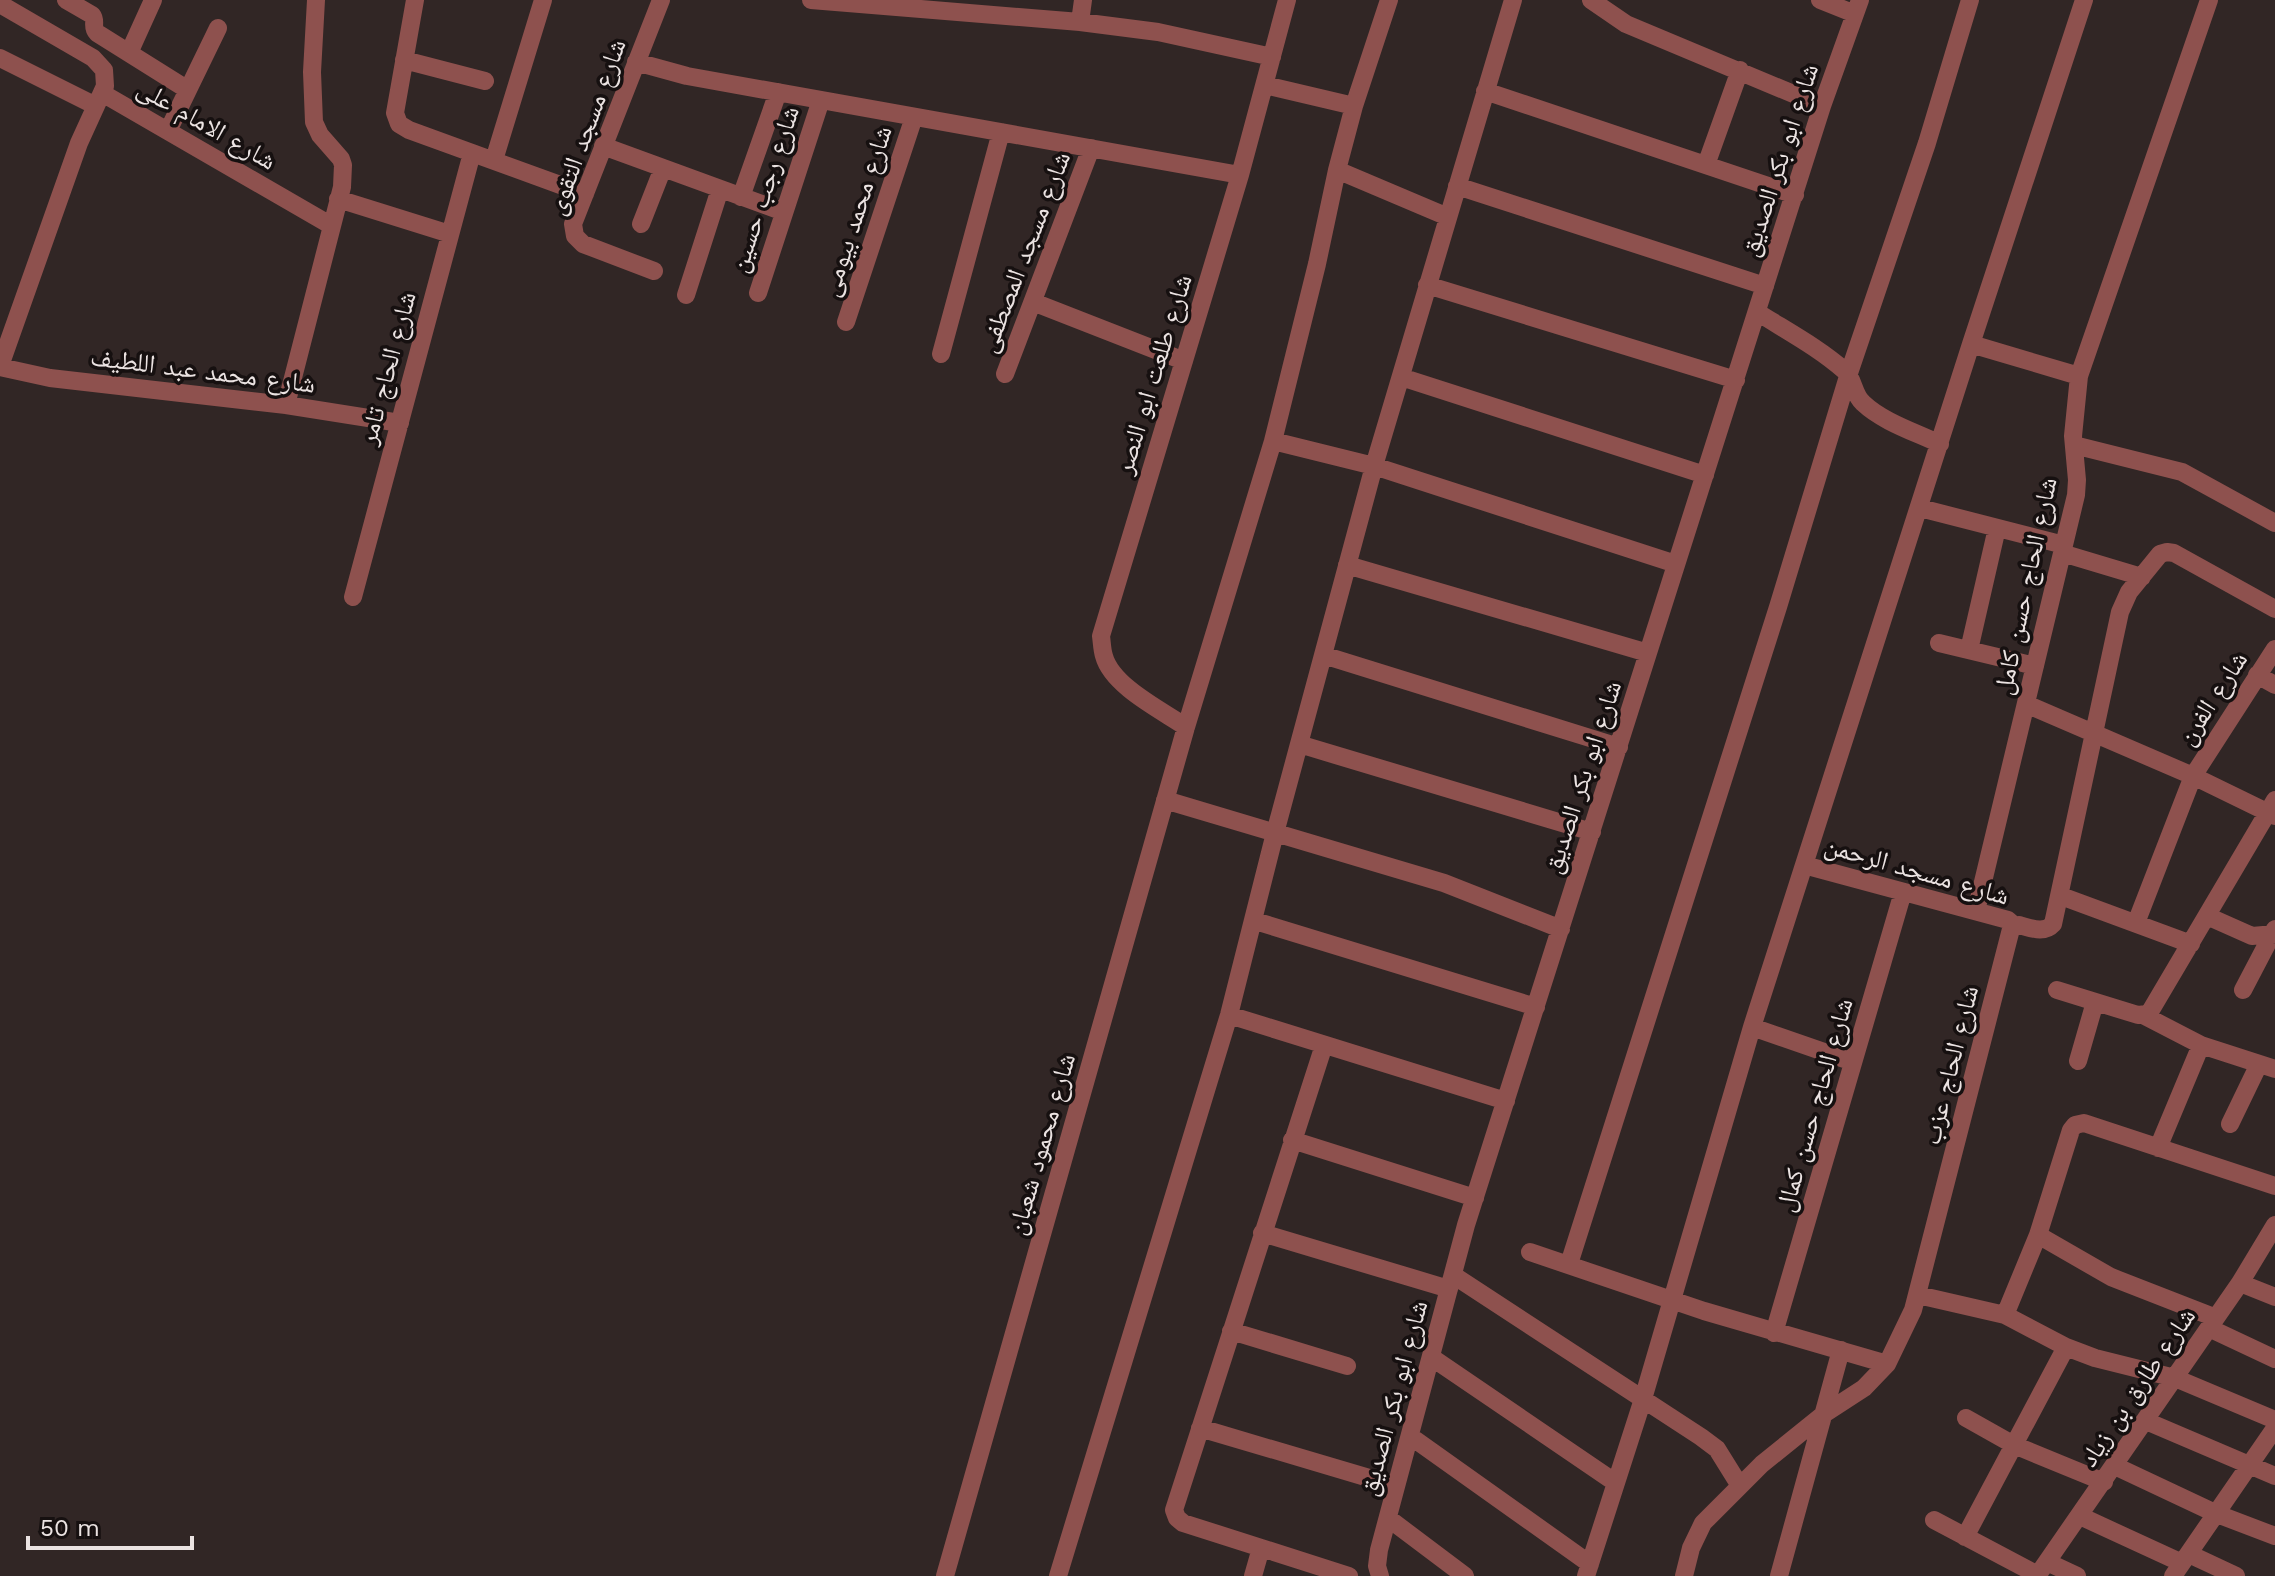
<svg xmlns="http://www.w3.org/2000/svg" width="2275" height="1576" viewBox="0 0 2275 1576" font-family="'Work Sans','Noto Naskh Arabic',sans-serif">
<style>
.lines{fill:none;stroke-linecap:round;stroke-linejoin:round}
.street{stroke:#8e514e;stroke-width:18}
.labels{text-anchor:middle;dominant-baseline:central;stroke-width:7;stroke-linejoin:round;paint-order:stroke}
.street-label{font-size:26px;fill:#ebe3e2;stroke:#161010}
</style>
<rect width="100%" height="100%" fill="#312625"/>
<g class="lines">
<path class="street" d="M 66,0 L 92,15 C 97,21 91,27 97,33 L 188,90
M 415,0 L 395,113 L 399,124 L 409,130 L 585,194
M 811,0 L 1080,22 L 1158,32 L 1272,57
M 1591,0 L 1626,24 L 1822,106
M 1820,0 L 1855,14
M 0,4 L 93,58 L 104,70 L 105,86 L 79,143 L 0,366
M 1080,22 L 1083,0
M 129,53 L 153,0
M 0,58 L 96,106
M 404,60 L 485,81
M 636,62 L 687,76 L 1240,175
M 1265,85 L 1354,106
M 1485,91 L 1795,195
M 102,93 L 332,226
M 168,131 L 218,28
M 603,146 L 784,212
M 494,160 L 543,0
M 1706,165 L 1740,70
M 1337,170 L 1448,217
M 1457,186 L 1765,286
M 741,197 L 778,92
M 338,199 L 450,234
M 641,224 L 663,168
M 654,271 L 583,244 L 575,236 L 573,224 L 661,0
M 1427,285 L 1736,380
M 758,293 L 821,100
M 686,295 L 720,189
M 1033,302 L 1184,361
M 1757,312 C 1787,331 1819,348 1845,371 C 1854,379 1853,394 1863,403 C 1883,422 1915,432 1940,444
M 846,322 L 914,117
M 1971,344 L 2079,376
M 941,354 L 1001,132
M 0,367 L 50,378 L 286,405 L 400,423
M 1005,374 L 1091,148
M 1401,377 L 1705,475
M 286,405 L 342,187 L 343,165 L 341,159 L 320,135 L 314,122 L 312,72 L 316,0
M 1273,441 L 1374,466 L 1676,564
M 2074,445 L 2182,472 L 2275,523
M 1920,508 L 2064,545
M 2062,553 L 2142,577
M 1347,565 L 1648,653
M 353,597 L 472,153
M 1939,643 L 2035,666
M 1969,650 L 1997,528
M 1323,655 L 1619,747
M 2257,675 L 2275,685
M 2026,704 L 2193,776 L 2275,816
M 1186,727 C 1161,710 1112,686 1104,656 C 1102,650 1102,643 1101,636 L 1240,175 L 1287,0
M 1299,744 L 1592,832
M 1165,800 L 1444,883 L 1561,929
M 1804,865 L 2008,920 L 2015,926
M 2061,896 L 2191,944
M 1976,911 L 2076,495 L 2077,480 L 2073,436 L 2079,376 L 2209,0
M 2207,916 L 2252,936 L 2275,934
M 1255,921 L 1536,1007
M 2136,923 L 2193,776 L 2275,649
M 2057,990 L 2138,1015 L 2147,1014 L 2151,1010 L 2275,800
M 2243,990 L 2275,929
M 1229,1015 L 1506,1101
M 2143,1015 L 2201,1045 L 2275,1069
M 1752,1027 L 1853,1062
M 1324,1045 L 1174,1510 L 1177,1518 L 1183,1523 L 1349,1576
M 2078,1061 L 2095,1002
M 2230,1124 L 2259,1064
M 1292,1140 L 1475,1198
M 2158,1148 L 2201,1045
M 1262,1233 L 1449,1289
M 2038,1235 L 2111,1277 L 2216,1318
M 1530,1252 L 1704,1311 L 1887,1364
M 1569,1264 L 1778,607 L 1849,373 L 1927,143 L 1970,0
M 1453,1275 L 1701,1437 L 1717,1449 L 1740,1486
M 2240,1283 L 2275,1297
M 1918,1295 L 2005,1315 L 2066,1347 L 2095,1358 L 2175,1378 L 2275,1420
M 2005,1315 L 2038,1235 L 2071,1130 L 2075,1125 L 2084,1123 L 2275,1186
M 2209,1328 L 2275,1359
M 1231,1331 L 1347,1366
M 1774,1333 L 1903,892
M 1431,1357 L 1616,1483
M 1966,1418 L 2014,1445 L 2104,1482
M 2146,1421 L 2275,1476
M 1200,1428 L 1396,1486
M 1410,1436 L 1590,1564
M 2115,1466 L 2217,1514 L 2275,1536
M 2080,1516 L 2182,1563
M 1388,1518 L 1465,1576
M 1934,1520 L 2038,1575
M 1965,1537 L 2066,1347
M 2189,1554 L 2236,1576
M 2047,1562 L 2077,1576
M 945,1576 L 1186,727 L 1273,441 L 1317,264 L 1337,170 L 1354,106 L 1389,0
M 1058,1576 L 1229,1015 L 1275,833 L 1374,466 L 1513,0
M 1253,1576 L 1261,1548
M 1380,1576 L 1377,1566 L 1379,1550 L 1466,1225 L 1822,106 L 1860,0
M 1586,1576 L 1643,1399 L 1752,1027 L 1971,344 L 2084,0
M 1684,1576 L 1691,1548 L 1703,1523 L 1762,1464 L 1824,1414 L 1864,1388 L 1887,1364 L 1913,1310 L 2011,929 L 2019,925 C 2031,928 2044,934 2053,924 L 2120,612 L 2129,592 L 2160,554 L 2167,552 L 2174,553 L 2275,609
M 1779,1576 L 1841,1350
M 2037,1576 L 2240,1283 L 2275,1225
M 2173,1576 L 2275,1428"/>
</g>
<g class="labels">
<g class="street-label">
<text transform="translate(207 124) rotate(30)">شارع الامام على</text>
<text transform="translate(586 127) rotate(-70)">شارع مسجد التقوى</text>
<text transform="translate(1779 160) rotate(-72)">شارع ابو بكر الصديق</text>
<text transform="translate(764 189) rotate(-72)">شارع رجب حسين</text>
<text transform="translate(856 211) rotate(-72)">شارع محمد بيومى</text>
<text transform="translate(1024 252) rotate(-69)">شارع مسجد المصطفى</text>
<text transform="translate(387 368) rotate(-75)">شارع الحاج تامر</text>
<text transform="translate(203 370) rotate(7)">شارع محمد عبد اللطيف</text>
<text transform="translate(1153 374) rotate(-73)">شارع طلعت ابو النصر</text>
<text transform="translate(2025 586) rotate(-78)">شارع الحاج حسن كامل</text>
<text transform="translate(2212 698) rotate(-57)">شارع الفرن</text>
<text transform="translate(1582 777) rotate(-72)">شارع ابو بكر الصديق</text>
<text transform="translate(1917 870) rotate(16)">شارع مسجد الرحمن</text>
<text transform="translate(1950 1065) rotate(-76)">شارع الحاج عزب</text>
<text transform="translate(1814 1105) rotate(-74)">شارع الحاج حسن كمال</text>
<text transform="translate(1041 1144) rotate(-74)">شارع محمود شعبان</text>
<text transform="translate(2137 1387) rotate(-56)">شارع طارق بن زياد</text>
<text transform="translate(1393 1398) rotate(-75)">شارع ابو بكر الصديق</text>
</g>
</g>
<path d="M28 1536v12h164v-12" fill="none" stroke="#ebe3e2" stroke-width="4"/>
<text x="40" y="1536" font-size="24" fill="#ebe3e2" stroke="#161010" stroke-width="6" paint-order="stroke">50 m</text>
</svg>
